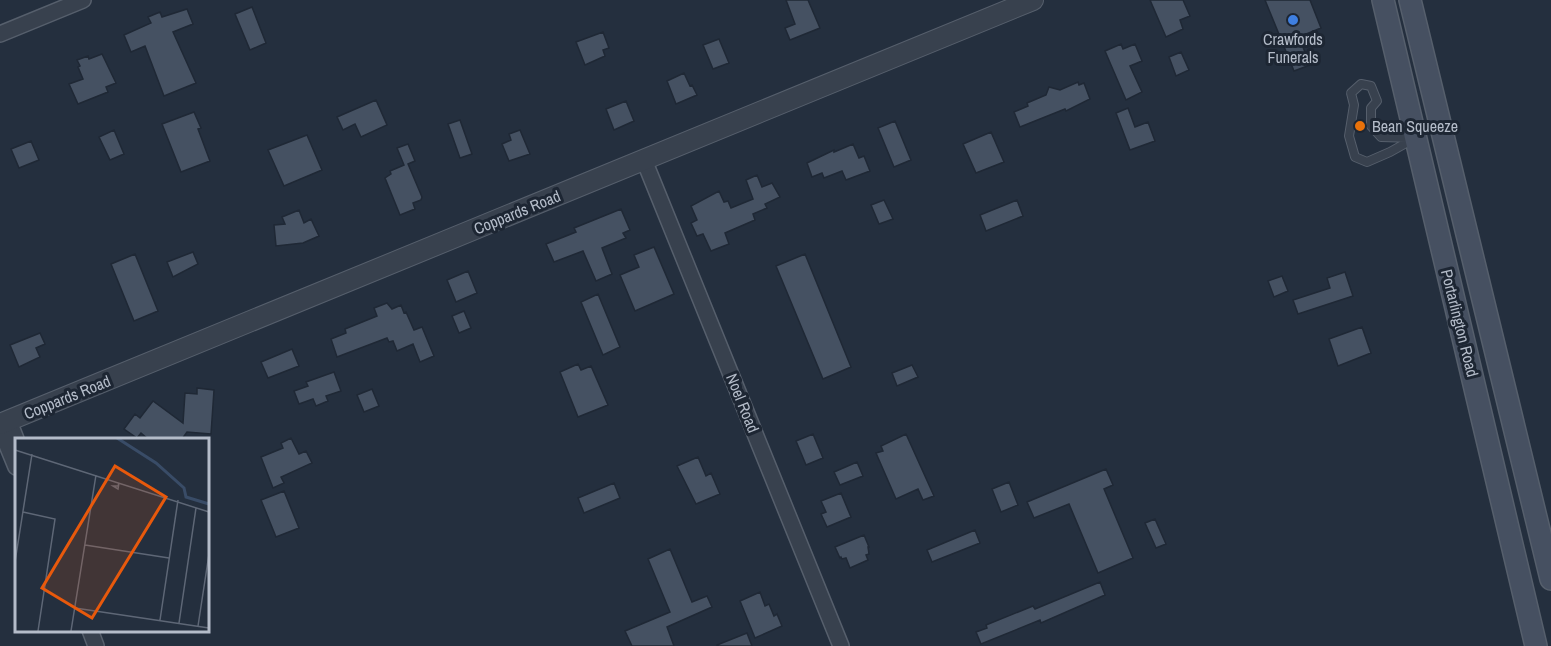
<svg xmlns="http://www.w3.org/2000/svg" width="1551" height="646" viewBox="0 0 1551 646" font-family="'Archivo Narrow',sans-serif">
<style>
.building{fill:#455162;stroke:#1f2835;stroke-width:1.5}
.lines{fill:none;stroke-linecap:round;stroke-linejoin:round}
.service-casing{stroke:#565f6c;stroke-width:10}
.minor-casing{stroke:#565f6c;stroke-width:18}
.tertiary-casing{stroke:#565f6c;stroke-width:22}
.secondary-casing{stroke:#565f6c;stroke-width:24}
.service{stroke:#38414e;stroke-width:8}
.minor{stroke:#38414e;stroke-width:15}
.tertiary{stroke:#38414e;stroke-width:20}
.secondary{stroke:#465061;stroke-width:21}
.shop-dot{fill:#3f7fe0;stroke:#1d2633;stroke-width:2}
.food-dot{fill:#e8710a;stroke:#1d2633;stroke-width:2}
.labels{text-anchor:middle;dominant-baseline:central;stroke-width:6;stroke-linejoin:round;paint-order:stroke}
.poi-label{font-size:16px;fill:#b4bcc9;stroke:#1d2633}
.street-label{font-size:16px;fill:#b4bcc9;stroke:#1d2633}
.inset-river{fill:none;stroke:#394c67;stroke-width:3}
.inset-road{fill:none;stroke:#5e6776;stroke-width:1.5}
.view{fill:#e8590c;fill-opacity:0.15;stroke:#e8590c;stroke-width:3}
.inset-edge{fill:none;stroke:#b4bcc9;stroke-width:3}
</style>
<rect width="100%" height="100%" fill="#242f3e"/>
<path class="building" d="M 786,0 L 808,0 L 820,28 L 790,40 L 785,28 L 795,24 Z
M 1150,0 L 1183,0 L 1190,16 L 1180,20 L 1183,29 L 1166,37 Z
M 1265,0 L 1310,0 L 1321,28 L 1299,37 L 1310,65 L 1294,71 Z
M 252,7 L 266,43 L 250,50 L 235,14 Z
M 187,9 L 193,24 L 173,32 L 196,83 L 164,96 L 145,46 L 131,52 L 124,35 L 151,23 L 148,17 L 160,12 L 162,17 Z
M 603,32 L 609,48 L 603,50 L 605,56 L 585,65 L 576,42 Z
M 719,39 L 729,63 L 713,69 L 703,45 Z
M 1121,44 L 1123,49 L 1135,44 L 1142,61 L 1130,66 L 1142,92 L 1126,100 L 1105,51 Z
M 1181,52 L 1189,70 L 1176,76 L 1169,57 Z
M 102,54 L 116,83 L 106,87 L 108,92 L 78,104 L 69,84 L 83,79 L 78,67 L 80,66 L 77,60 L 88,56 L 89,59 Z
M 684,73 L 690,86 L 692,85 L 697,95 L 676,104 L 667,81 Z
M 1078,82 L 1079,85 L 1084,83 L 1090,99 L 1066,111 L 1065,109 L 1020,127 L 1014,112 L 1028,106 L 1027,103 L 1046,95 L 1049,87 L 1060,90 Z
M 376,100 L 387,125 L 361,137 L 355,124 L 343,130 L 337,117 Z
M 626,101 L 634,121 L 614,130 L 606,109 Z
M 1128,108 L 1135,127 L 1148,122 L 1155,141 L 1130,150 L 1116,113 Z
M 194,112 L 201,128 L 198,129 L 210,161 L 181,172 L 162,124 Z
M 460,120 L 472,154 L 460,158 L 448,124 Z
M 895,121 L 911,160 L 894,167 L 878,128 Z
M 114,130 L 124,154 L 110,160 L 99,137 Z
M 520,130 L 530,154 L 509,161 L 502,144 L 511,140 L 509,134 Z
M 991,132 L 1004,162 L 976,173 L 963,144 Z
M 307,135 L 322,170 L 284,186 L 268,150 Z
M 31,141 L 39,160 L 19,168 L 11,149 Z
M 408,144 L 415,161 L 408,164 L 422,197 L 421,200 L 413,203 L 415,209 L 400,215 L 385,178 L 391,174 L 390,171 L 404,165 L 397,148 Z
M 853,144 L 859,158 L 864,156 L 870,171 L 846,180 L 842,171 L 824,178 L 822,173 L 812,177 L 807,163 L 834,150 L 834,152 Z
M 757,175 L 762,187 L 772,183 L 780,197 L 765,204 L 767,208 L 753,214 L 755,220 L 725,233 L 729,244 L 711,251 L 703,234 L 697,236 L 691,223 L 697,220 L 691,206 L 719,191 L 724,202 L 728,201 L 731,208 L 753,199 L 746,180 Z
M 884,200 L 893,219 L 879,224 L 871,205 Z
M 1017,200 L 1023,216 L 986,231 L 980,215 Z
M 621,209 L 630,230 L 623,233 L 626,238 L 602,248 L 612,274 L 596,281 L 583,251 L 554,262 L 546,244 L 576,232 L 574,228 Z
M 299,210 L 304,223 L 311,219 L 319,236 L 303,243 L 276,246 L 274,225 L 285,224 L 282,217 Z
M 654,247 L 674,294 L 635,311 L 620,275 L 639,267 L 634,255 Z
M 193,252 L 198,264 L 173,277 L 167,262 Z
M 135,254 L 158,311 L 134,321 L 111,264 Z
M 805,254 L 851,367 L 823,379 L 776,266 Z
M 468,271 L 477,293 L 456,302 L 447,280 Z
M 1345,272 L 1353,296 L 1298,314 L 1293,300 L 1330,288 L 1327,278 Z
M 1282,276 L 1288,291 L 1274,297 L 1268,281 Z
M 598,294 L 620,347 L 603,355 L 581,302 Z
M 387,303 L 392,309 L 401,305 L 404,313 L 406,312 L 414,330 L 422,327 L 434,356 L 420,362 L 413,344 L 397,351 L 393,341 L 389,342 L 387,338 L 337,357 L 331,339 L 346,333 L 345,329 L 377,316 L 374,308 Z
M 464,311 L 471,328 L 459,333 L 452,316 Z
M 1362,327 L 1371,353 L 1338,366 L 1329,339 Z
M 40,333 L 45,344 L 36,348 L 40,357 L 19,367 L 10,345 Z
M 292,349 L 299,366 L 268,378 L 261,362 Z
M 578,364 L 581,370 L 591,366 L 608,405 L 578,417 L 560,372 Z
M 912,365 L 918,377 L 897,386 L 892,373 Z
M 334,372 L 341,391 L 326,396 L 328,401 L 316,406 L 313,399 L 299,404 L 294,391 L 308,386 L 306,382 Z
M 197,388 L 214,390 L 211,434 L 187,432 L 182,439 L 148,439 L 141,433 L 137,438 L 124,429 L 135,414 L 140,418 L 153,401 L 183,423 L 185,393 L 197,394 Z
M 372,389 L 379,406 L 364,412 L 357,395 Z
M 813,434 L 823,458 L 806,465 L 796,441 Z
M 906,434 L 934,496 L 923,500 L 918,489 L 896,499 L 876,453 L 883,451 L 881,446 Z
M 291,438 L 299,454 L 306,451 L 312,463 L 281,477 L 284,483 L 273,488 L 261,457 L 283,448 L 281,443 Z
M 698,457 L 706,476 L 711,473 L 720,494 L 696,504 L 677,466 Z
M 857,462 L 863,476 L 840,485 L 834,472 Z
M 1106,469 L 1113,485 L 1104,489 L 1133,558 L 1098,573 L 1069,504 L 1034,518 L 1027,502 Z
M 1009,482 L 1018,505 L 1001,512 L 992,489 Z
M 614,483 L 620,498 L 584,513 L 578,498 Z
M 284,491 L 299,528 L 276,537 L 261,500 Z
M 841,493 L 851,517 L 827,527 L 821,514 L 826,512 L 821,501 Z
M 1155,519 L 1166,544 L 1156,548 L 1145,523 Z
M 975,530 L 980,543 L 932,562 L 927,550 Z
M 864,535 L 869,547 L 868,547 L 869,554 L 866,555 L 868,560 L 850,568 L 846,558 L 842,559 L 841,557 L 840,558 L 835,547 Z
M 670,549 L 692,602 L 707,596 L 712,607 L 667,627 L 674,646 L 632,646 L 625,631 L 670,612 L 648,559 Z
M 1100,582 L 1105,595 L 1041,623 L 1040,620 L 981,644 L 976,632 L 987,628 L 986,625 L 1033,606 L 1035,609 Z
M 760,592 L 765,606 L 769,604 L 774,616 L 777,614 L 782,626 L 755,638 L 740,601 Z
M 747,633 L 752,646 L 717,646 L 717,645 Z"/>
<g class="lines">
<defs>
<path id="service" d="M 1361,84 L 1371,86 L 1377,101 L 1371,108 L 1371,126 L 1381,137 L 1415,138 L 1390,152 L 1367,162 L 1355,157 L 1349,136 L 1354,105 L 1351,93 Z"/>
<path id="minor" d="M 0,34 L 83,0
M 644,160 L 841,646
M 9,421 L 16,439
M 0,428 L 16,467
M 90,630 L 96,646"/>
<path id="tertiary" d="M 0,424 L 1033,0"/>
<path id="secondary" d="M 1383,0 L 1536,646
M 1410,0 L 1551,579"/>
</defs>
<use href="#service" class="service-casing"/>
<use href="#minor" class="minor-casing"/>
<use href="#tertiary" class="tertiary-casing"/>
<use href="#secondary" class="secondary-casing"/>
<use href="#service" class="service"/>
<use href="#minor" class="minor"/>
<use href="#tertiary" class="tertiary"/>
<use href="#secondary" class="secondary"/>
</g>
<circle class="shop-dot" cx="1293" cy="20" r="6"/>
<circle class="food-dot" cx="1360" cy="126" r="6"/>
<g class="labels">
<g class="poi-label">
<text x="1293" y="39">Crawfords<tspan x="1293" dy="18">Funerals</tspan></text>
<text x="1372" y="126" text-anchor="start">Bean Squeeze</text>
</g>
<g class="street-label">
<text transform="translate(517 212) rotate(-22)">Coppards Road</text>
<text transform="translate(1460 323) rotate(76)">Portarlington Road</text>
<text transform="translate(67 397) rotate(-22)">Coppards Road</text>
<text transform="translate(743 403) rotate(68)">Noel Road</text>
</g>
</g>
<g transform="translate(15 438)">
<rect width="194" height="194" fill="#242f3e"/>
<path class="inset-river" d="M 102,0 L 141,25 L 169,50 L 171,59 L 194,66"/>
<path class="inset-road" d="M 0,12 L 194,74M 104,45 L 103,51 L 98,48 L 103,48 ZM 8,74 L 40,81 L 23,193M 70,107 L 154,120M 0,124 L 17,16M 60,170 L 194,190M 145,182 L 163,62M 164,185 L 181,70M 183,188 L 194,116M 56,193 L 81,37"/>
<path class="view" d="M 100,28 L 151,59 L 77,180 L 27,150 Z"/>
<rect width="194" height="194" class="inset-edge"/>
</g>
</svg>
